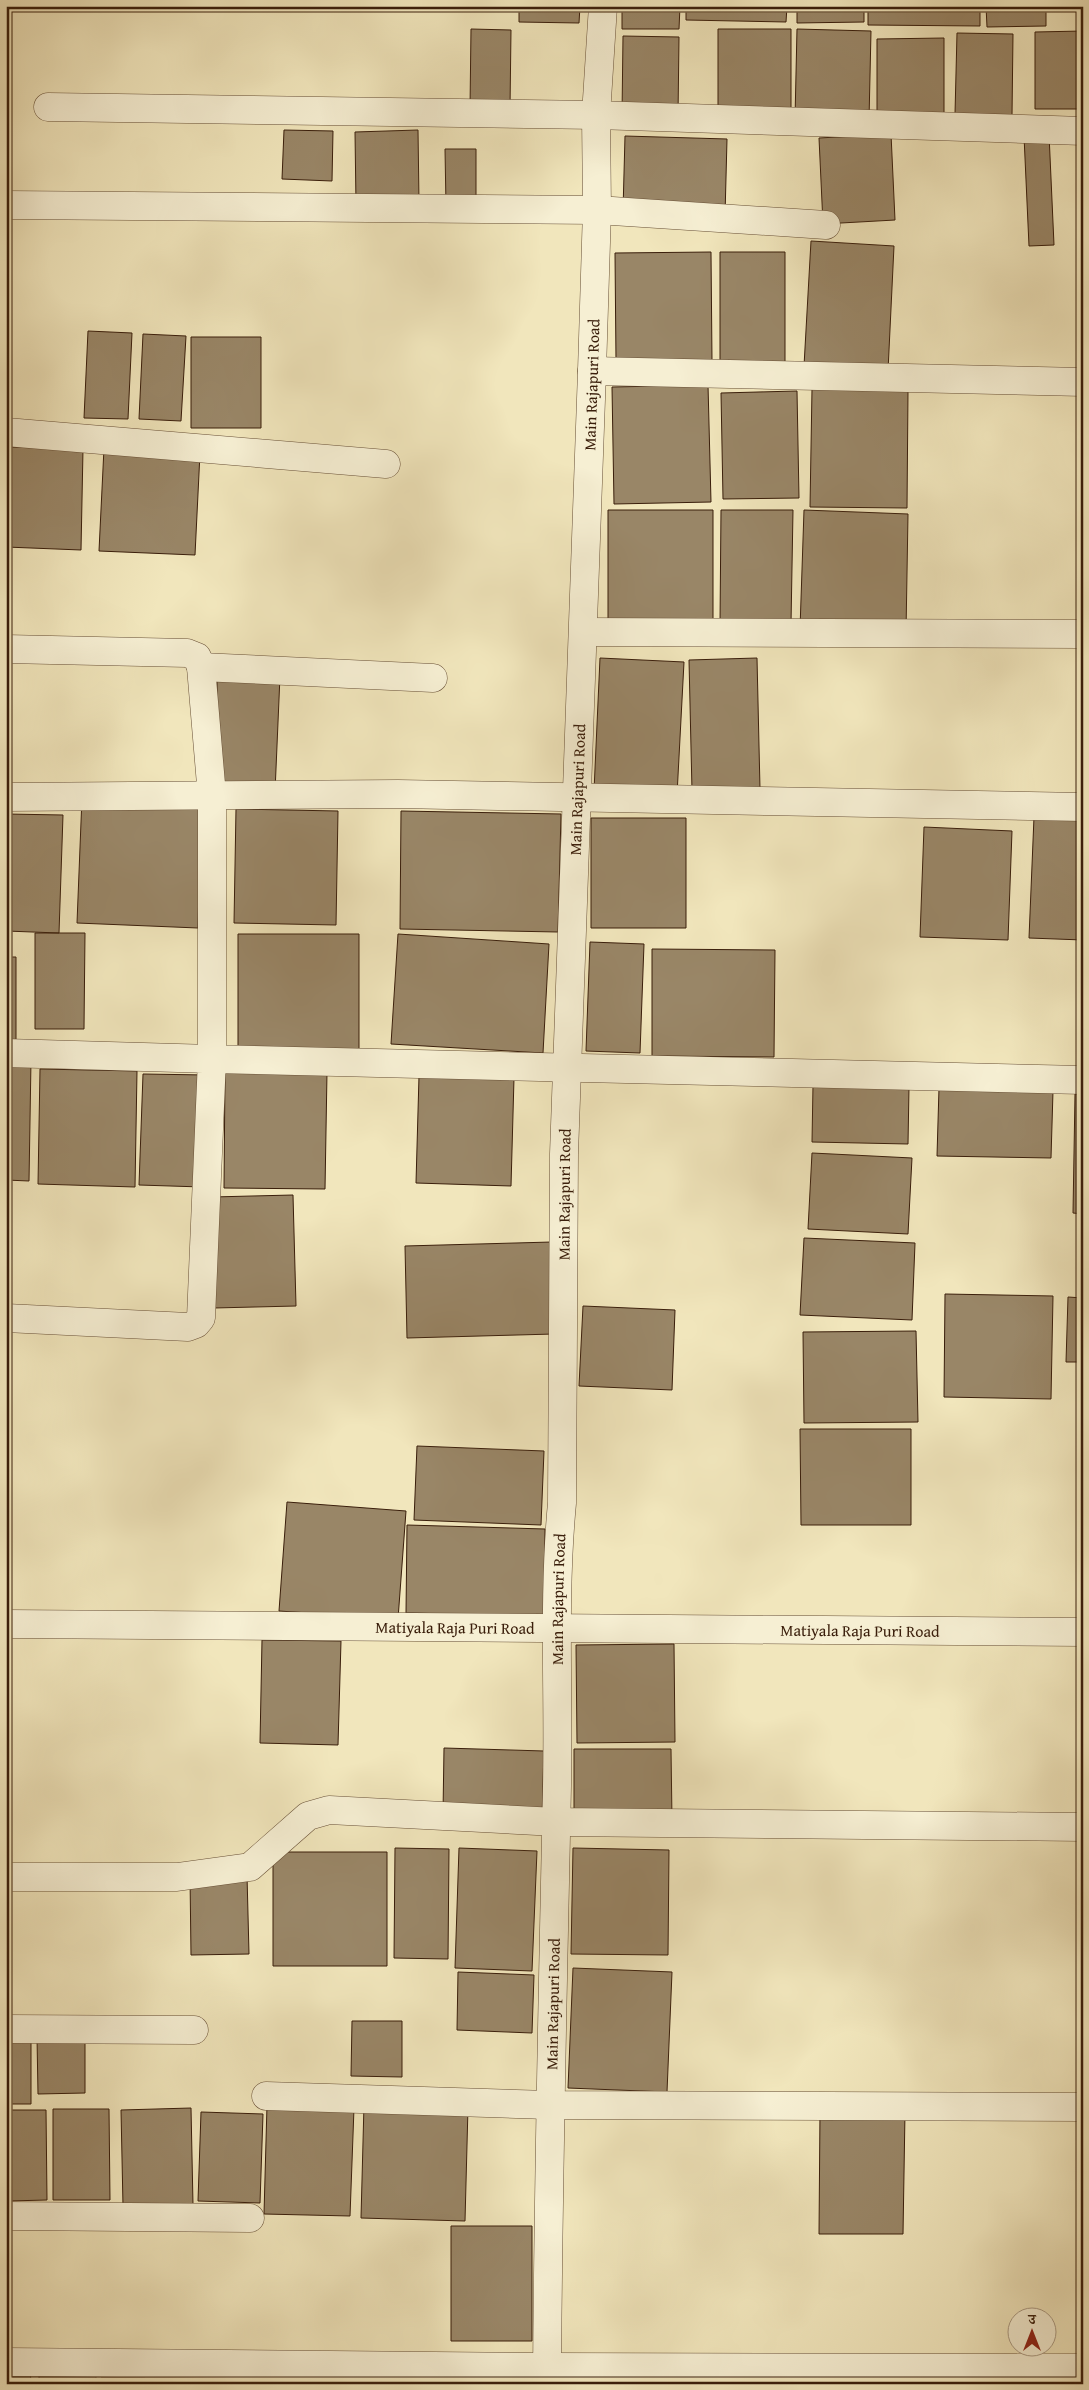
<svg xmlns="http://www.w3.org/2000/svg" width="1089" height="2390" viewBox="0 0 1089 2390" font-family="'Gentium Book Plus','Noto Serif Devanagari',serif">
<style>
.building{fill:#998667;stroke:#3a1e0b}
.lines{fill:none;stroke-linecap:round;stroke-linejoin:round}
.street-casing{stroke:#685037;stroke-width:29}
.street{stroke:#f6efd3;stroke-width:28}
.labels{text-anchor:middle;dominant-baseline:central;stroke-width:4.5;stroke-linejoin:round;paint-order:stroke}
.street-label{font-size:16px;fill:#3a1e0b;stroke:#f6efd3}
</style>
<rect width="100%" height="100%" fill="#f1e6bc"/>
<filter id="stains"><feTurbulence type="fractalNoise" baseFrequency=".004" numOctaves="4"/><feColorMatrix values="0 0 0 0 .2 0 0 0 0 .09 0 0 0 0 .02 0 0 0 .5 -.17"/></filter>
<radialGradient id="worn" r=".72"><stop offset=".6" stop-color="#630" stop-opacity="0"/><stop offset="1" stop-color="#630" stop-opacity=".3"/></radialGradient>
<path class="building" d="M 53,6 L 113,6 L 113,8 Z
M 132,6 L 202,6 L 202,11 Z
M 519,6 L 580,6 L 579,23 L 519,22 Z
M 622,6 L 680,6 L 679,29 L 622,29 Z
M 686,6 L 787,6 L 786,22 L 686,20 Z
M 797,6 L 864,6 L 864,22 L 797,23 Z
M 868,6 L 980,6 L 980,26 L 868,25 Z
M 986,6 L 1046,6 L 1046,26 L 987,27 Z
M 471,29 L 511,30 L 510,108 L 470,108 Z
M 718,29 L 791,29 L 791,114 L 718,114 Z
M 797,29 L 871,31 L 869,120 L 795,119 Z
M 1083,31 L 1083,109 L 1035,109 L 1035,32 Z
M 957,33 L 1013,34 L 1012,115 L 955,114 Z
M 623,36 L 679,37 L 678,116 L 622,115 Z
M 944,38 L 944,116 L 877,116 L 877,39 Z
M 284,130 L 333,131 L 332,181 L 282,179 Z
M 418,130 L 419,202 L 356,204 L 355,132 Z
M 891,134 L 895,220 L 823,224 L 819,138 Z
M 1049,134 L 1054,245 L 1029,246 L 1024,136 Z
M 625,136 L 727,139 L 725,216 L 623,211 Z
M 445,149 L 476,149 L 476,205 L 446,206 Z
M 811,241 L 894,246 L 888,371 L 804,366 Z
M 711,252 L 712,361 L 616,361 L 615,253 Z
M 720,252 L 785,252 L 785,367 L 720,367 Z
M 88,331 L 132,333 L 128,419 L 84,418 Z
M 143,334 L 186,336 L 181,421 L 139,419 Z
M 191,337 L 261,337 L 261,428 L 191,428 Z
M 708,385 L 711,502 L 614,504 L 612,387 Z
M 812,389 L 908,391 L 907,508 L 810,507 Z
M 797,391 L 799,498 L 723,499 L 721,393 Z
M 6,447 L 83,449 L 81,550 L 6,547 Z
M 104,448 L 200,453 L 195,555 L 99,551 Z
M 608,510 L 713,510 L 713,623 L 608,623 Z
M 721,510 L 793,510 L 791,624 L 720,623 Z
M 804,510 L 908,514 L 906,632 L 800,629 Z
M 600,658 L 684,662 L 677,795 L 594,791 Z
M 757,658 L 760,789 L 692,791 L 689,660 Z
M 217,673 L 280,676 L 275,792 L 217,789 Z
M 82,797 L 201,800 L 198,928 L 77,923 Z
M 236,809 L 338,811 L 336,925 L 234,923 Z
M 401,811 L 561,814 L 558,932 L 400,929 Z
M 6,814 L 63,815 L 59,933 L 6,931 Z
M 1034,817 L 1083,820 L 1083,940 L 1029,938 Z
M 591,818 L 686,818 L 686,928 L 591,928 Z
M 924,827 L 1012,831 L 1008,940 L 920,937 Z
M 35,933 L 85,933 L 84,1029 L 35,1029 Z
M 238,934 L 359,934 L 359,1049 L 238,1049 Z
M 398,934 L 549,944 L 543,1053 L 391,1044 Z
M 590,942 L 644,944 L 640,1053 L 586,1051 Z
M 652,949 L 775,950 L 774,1057 L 652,1056 Z
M 6,957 L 16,957 L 16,1040 L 6,1040 Z
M 6,1060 L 31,1060 L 29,1181 L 6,1180 Z
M 40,1069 L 137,1071 L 135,1187 L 38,1184 Z
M 225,1071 L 327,1072 L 325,1189 L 224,1188 Z
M 143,1074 L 206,1075 L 202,1187 L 139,1185 Z
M 419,1076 L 514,1078 L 511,1186 L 416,1183 Z
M 813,1085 L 909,1087 L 908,1144 L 812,1142 Z
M 939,1088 L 1053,1091 L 1051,1158 L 937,1156 Z
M 1075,1094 L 1083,1094 L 1083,1214 L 1073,1213 Z
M 812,1153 L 912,1158 L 908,1234 L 808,1229 Z
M 293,1195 L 296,1306 L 214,1308 L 212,1197 Z
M 804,1238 L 915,1243 L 912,1320 L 800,1315 Z
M 552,1242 L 554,1334 L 407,1338 L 405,1246 Z
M 945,1294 L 1053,1296 L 1051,1399 L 944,1397 Z
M 1068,1297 L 1083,1298 L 1083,1362 L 1066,1362 Z
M 583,1306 L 675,1310 L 672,1390 L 579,1386 Z
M 916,1331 L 918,1422 L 804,1423 L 803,1332 Z
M 800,1429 L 911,1429 L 911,1525 L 801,1525 Z
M 417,1446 L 544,1451 L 541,1525 L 414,1520 Z
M 287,1502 L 406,1511 L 398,1619 L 279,1611 Z
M 407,1525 L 545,1529 L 544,1616 L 406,1613 Z
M 262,1640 L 341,1641 L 338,1745 L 260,1743 Z
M 674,1644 L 675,1742 L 577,1743 L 576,1645 Z
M 444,1748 L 544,1751 L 542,1818 L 443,1814 Z
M 574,1749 L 671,1749 L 672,1820 L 574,1821 Z
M 395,1848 L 449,1849 L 448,1959 L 394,1958 Z
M 459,1848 L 537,1851 L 532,1971 L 455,1968 Z
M 573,1848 L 669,1850 L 668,1955 L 571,1954 Z
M 273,1852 L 387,1852 L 387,1966 L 273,1966 Z
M 247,1875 L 249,1954 L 191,1955 L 190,1876 Z
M 573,1968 L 672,1972 L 667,2092 L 568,2088 Z
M 458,1972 L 534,1975 L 532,2033 L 457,2030 Z
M 352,2021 L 402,2021 L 402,2077 L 351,2076 Z
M 37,2037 L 85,2037 L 85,2093 L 38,2094 Z
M 6,2038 L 31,2038 L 31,2104 L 6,2104 Z
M 364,2104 L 468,2107 L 465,2221 L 361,2218 Z
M 267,2105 L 354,2108 L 350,2216 L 264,2214 Z
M 191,2108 L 193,2205 L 123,2206 L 121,2110 Z
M 53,2109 L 109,2109 L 110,2200 L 53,2200 Z
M 7,2110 L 46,2110 L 47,2200 L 8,2201 Z
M 820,2111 L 905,2112 L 903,2234 L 819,2234 Z
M 201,2112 L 263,2114 L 260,2203 L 198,2201 Z
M 451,2226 L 532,2226 L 532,2341 L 451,2341 Z
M 6,2367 L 30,2367 L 31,2384 L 6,2384 Z
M 328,2371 L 381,2373 L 381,2384 L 327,2384 Z
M 389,2373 L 456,2376 L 456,2384 L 389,2384 Z
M 39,2374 L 96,2375 L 96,2384 L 39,2384 Z
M 101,2378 L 145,2378 L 145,2384 L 101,2384 Z"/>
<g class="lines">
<defs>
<g id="street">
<path d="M 48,107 L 596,115 L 1083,131"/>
<path d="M 6,205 L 597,210 L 826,225"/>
<path d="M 592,371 L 1083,382"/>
<path d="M 6,432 L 386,464"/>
<path d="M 584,632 L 1083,634"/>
<path d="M 6,649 L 187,653 L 197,657 L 201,667 L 212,796 L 212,1059 L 1083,1080"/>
<path d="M 201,667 L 433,678"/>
<path d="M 6,797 L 398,794 L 1083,807"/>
<path d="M 6,1053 L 212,1059 L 201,1318 L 196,1324 L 188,1327 L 6,1318"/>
<path id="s1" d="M 6,1624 L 1083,1632"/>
<path d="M 6,1877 L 177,1877 L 250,1867 L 308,1816 L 329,1810 L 556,1822 L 1083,1827"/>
<path d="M 6,2029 L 194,2030"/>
<path d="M 266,2096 L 549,2105 L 1083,2107"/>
<path d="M 6,2216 L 250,2218"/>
<path d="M 6,2362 L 547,2367 L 1083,2368"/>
<path id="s2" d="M 547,2384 C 548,2184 553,1985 557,1786 C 559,1692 553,1597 562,1503 L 564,1154 L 592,371 L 597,210 L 596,115 L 603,6"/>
</g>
</defs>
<use href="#street" class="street-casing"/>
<use href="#street" class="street"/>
</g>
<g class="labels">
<g class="street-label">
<text stroke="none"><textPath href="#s2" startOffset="2000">Main Rajapuri Road</textPath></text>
<text stroke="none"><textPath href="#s2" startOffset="1595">Main Rajapuri Road</textPath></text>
<text stroke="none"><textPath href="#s2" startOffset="1190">Main Rajapuri Road</textPath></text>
<text stroke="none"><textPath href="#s2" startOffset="785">Main Rajapuri Road</textPath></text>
<text stroke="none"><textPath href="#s1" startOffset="449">Matiyala Raja Puri Road</textPath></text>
<text stroke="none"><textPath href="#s1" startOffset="854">Matiyala Raja Puri Road</textPath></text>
<text stroke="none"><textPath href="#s2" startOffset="380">Main Rajapuri Road</textPath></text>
</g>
</g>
<rect width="1089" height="2390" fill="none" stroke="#f1e6bc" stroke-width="25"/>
<rect x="8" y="8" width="1074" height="2375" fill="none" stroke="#3a1e0b" stroke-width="2.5"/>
<rect x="12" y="12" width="1064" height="2365" fill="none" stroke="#3a1e0b"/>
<g transform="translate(1032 2332)"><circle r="24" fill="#f6efd3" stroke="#ab9b83"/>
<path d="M0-4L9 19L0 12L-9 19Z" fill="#8f2418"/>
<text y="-8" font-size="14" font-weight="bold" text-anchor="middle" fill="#3a1e0b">उ</text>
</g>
<rect width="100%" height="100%" filter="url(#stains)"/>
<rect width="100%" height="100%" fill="url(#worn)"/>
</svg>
